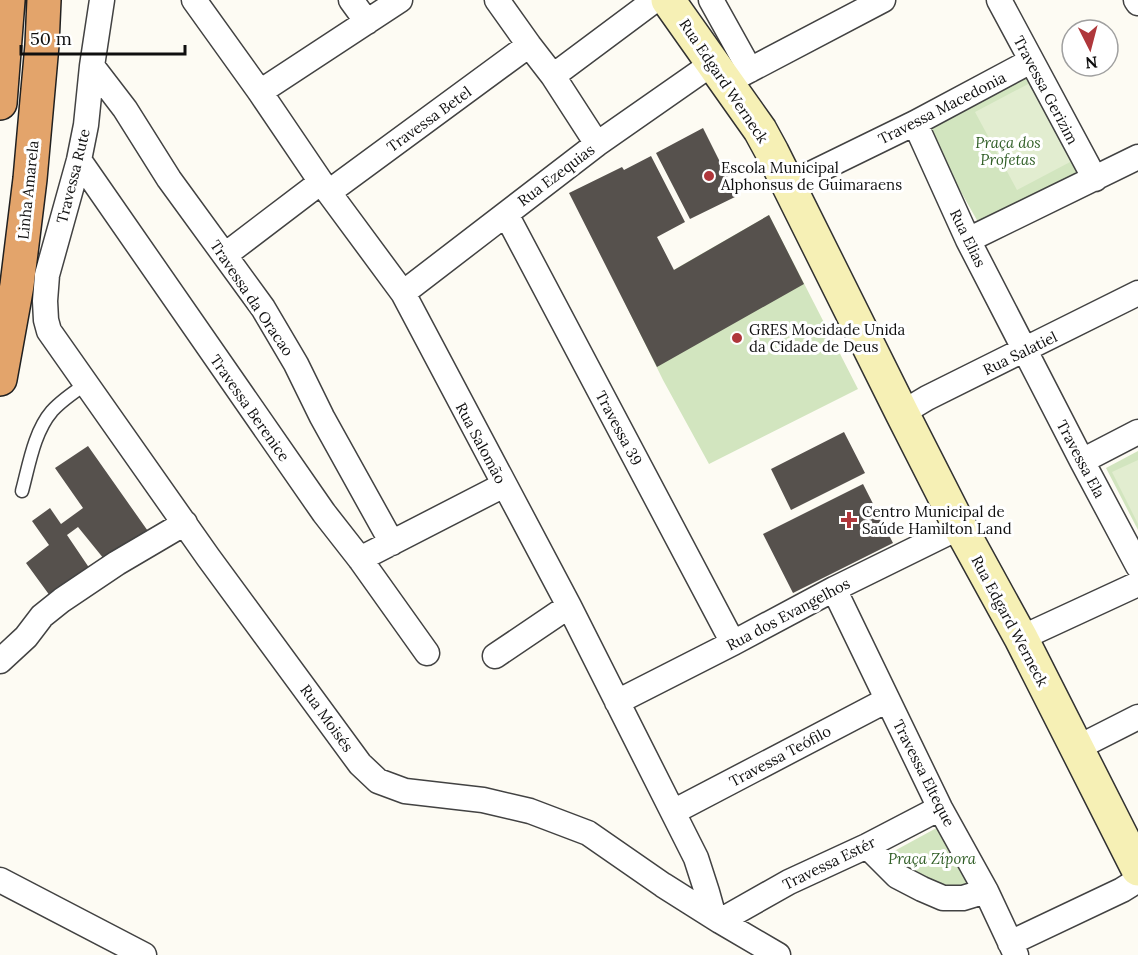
<svg xmlns="http://www.w3.org/2000/svg" width="1138" height="955" viewBox="0 0 1138 955" font-family="Lora,serif">
<style>
.green{fill:#d2e5bf}
.pitch{fill:#e2edd0}
.building{fill:#56514d}
.lines{fill:none;stroke-linecap:round;stroke-linejoin:round}
.service-casing{stroke:#424242;stroke-width:15}
.minor-casing{stroke:#424242;stroke-width:27}
.secondary-casing{stroke:#313131;stroke-width:36}
.motorway-casing{stroke:#202020;stroke-width:36}
.service{stroke:#fff;stroke-width:12}
.minor{stroke:#fff;stroke-width:24}
.secondary{stroke:#f6f0b5;stroke-width:33}
.motorway{stroke:#e3a46b;stroke-width:33}
.poi-dot{fill:#af373b;stroke:#fff;stroke-width:2}
.labels{text-anchor:middle;dominant-baseline:central;stroke-width:6;stroke-linejoin:round;paint-order:stroke}
.street-label{font-size:15px;fill:#0f0f0f;stroke:#fff}
.park-label{font-size:15px;font-style:italic;fill:#315f27;stroke:#fff}
.poi-label{font-size:15px;fill:#0f0f0f;stroke:#fff;text-anchor:start}
</style>
<rect width="100%" height="100%" fill="#fdfbf3"/>
<path class="green" d="M 1031,71 L 1086,174 L 982,229 L 927,132 Z
M 769,215 L 858,389 L 709,464 L 663,380 L 623,299 Z
M 1138,451 L 1138,530 L 1106,468 Z
M 942,825 L 972,887 L 932,887 L 885,856 Z"/>
<path class="pitch" d="M 1030,83 L 1072,161 L 1017,190 L 975,112 Z
M 1138,460 L 1138,524 L 1112,472 Z"/>
<path class="building" d="M 703,128 L 737,196 L 690,219 L 656,153 Z
M 651,156 L 685,222 L 657,237 L 674,270 L 769,215 L 804,284 L 657,367 L 569,193 L 622,167 L 624,170 Z
M 844,432 L 865,473 L 791,510 L 771,469 Z
M 88,446 L 150,534 L 104,559 L 78,527 L 67,535 L 94,575 L 53,600 L 26,563 L 49,545 L 32,521 L 50,508 L 61,524 L 83,508 L 55,468 Z
M 863,484 L 893,543 L 793,593 L 763,534 Z"/>
<g class="lines">
<defs>
<path id="service" d="M 22,491 C 29,465 34,432 52,411 C 62,400 74,392 86,384"/>
<path id="minor" d="M 102,0 L 92,66 L 86,125 L 79,160 L 47,275 L 45,301 L 46,320 L 49,331 L 208,557 L 360,764 L 378,781 L 405,791 L 483,800 L 530,811 L 588,833 L 663,885 L 720,921 L 778,955
M 194,0 L 260,92 L 321,182 L 403,293 L 569,606 L 696,858 L 707,892 L 714,917
M 351,0 L 367,22
M 497,0 L 529,45 L 553,76 L 597,144
M 711,0 L 750,70
M 999,0 L 1095,179
M 1136,0 L 1138,3
M 92,66 L 125,109 L 169,179 L 263,308 L 296,364 L 322,417 L 392,543
M 553,76 L 655,0
M 727,82 L 883,0
M 260,92 L 400,0
M 915,123 L 968,240 L 1082,461 L 1138,566
M 79,160 L 324,513 L 360,559 L 427,653
M 788,185 L 915,123 L 1031,61
M 329,192 L 529,45
M 506,214 L 733,643
M 968,240 L 1138,157
M 225,255 L 321,182
M 403,293 L 597,144 L 713,63
M 902,413 L 927,398 L 1138,293
M 1082,461 L 1138,432
M 360,559 L 504,485
M 834,589 L 940,808 L 986,891 L 1016,955
M 1021,638 L 1138,584
M 495,656 L 569,606
M 0,661 L 26,637 L 42,616 L 62,600 L 117,563 L 185,523
M 617,702 L 733,643 L 834,589 L 960,527
M 1077,748 L 1138,717
M 673,812 L 887,700
M 867,846 L 897,876 L 922,889 L 943,898 L 963,898 L 986,891
M 0,880 L 144,955
M 720,921 L 789,882 L 867,846 L 940,808
M 1010,943 L 1122,890 L 1138,880"/>
<path id="secondary" d="M 668,0 L 760,130 L 772,152 L 902,413 L 960,527 L 1021,638 L 1138,869"/>
<path id="motorway" d="M 0,103 L 8,0
M 0,379 L 17,285 L 30,179 L 42,45 L 44,0"/>
</defs>
<use href="#service" class="service-casing"/>
<use href="#minor" class="minor-casing"/>
<use href="#secondary" class="secondary-casing"/>
<use href="#motorway" class="motorway-casing"/>
<use href="#service" class="service"/>
<use href="#minor" class="minor"/>
<use href="#secondary" class="secondary"/>
<use href="#motorway" class="motorway"/>
</g>
<g class="poi-dot">
<circle cx="709" cy="176" r="6"/>
<circle cx="737" cy="338" r="6"/>
<path d="M846 511h6v6h6v6h-6v6h-6v-6h-6v-6h6z"/>
</g>
<g class="labels">
<g class="street-label">
<text transform="translate(724 81) rotate(56)">Rua Edgard Werneck</text>
<text transform="translate(1046 90) rotate(62)">Travessa Gerizim</text>
<text transform="translate(942 108) rotate(-27)">Travessa Macedonia</text>
<text transform="translate(429 119) rotate(-36)">Travessa Betel</text>
<text transform="translate(556 175) rotate(-37)">Rua Ezequias</text>
<text transform="translate(73 176) rotate(-76)">Travessa Rute</text>
<text transform="translate(28 190) rotate(-84)">Linha Amarela</text>
<text transform="translate(968 238) rotate(64)">Rua Elias</text>
<text transform="translate(252 298) rotate(56)">Travessa da Oracao</text>
<text transform="translate(1020 353) rotate(-26)">Rua Salatiel</text>
<text transform="translate(250 408) rotate(55)">Travessa Berenice</text>
<text transform="translate(619 428) rotate(62)">Travessa 39</text>
<text transform="translate(481 443) rotate(62)">Rua Salomão</text>
<text transform="translate(1081 459) rotate(62)">Travessa Ela</text>
<text transform="translate(788 614) rotate(-28)">Rua dos Evangelhos</text>
<text transform="translate(1010 621) rotate(62)">Rua Edgard Werneck</text>
<text transform="translate(327 718) rotate(54)">Rua Moisés</text>
<text transform="translate(780 756) rotate(-28)">Travessa Teófilo</text>
<text transform="translate(924 773) rotate(63)">Travessa Elteque</text>
<text transform="translate(829 863) rotate(-26)">Travessa Estér</text>
</g>
<g class="park-label">
<text x="1008" y="142">Praça dos<tspan x="1008" dy="17">Profetas</tspan></text>
<text x="932" y="858">Praça Zípora</text>
</g>
<g class="poi-label">
<text x="721" y="167">Escola Municipal<tspan x="721" dy="17">Alphonsus de Guimaraens</tspan></text>
<text x="749" y="329">GRES Mocidade Unida<tspan x="749" dy="17">da Cidade de Deus</tspan></text>
<text x="862" y="511">Centro Municipal de<tspan x="862" dy="17">Saúde Hamilton Land</tspan></text>
</g>
</g>
<g transform="translate(1090 48) rotate(174)"><circle r="28" fill="#ffffff" stroke="#9f9f9f" stroke-width="1.5"/>
<path d="M0-4.5L10 22L0 15L-10 22Z" fill="#af373b"/>
<text y="-9" font-size="16" font-weight="bold" text-anchor="middle" fill="#0f0f0f">N</text>
</g>
<path d="M21 45v9h164v-9" fill="none" stroke="#0f0f0f" stroke-width="3"/>
<text x="30" y="45" font-size="18" fill="#0f0f0f" stroke="#ffffff" stroke-width="4.5" paint-order="stroke">50 m</text>
</svg>
